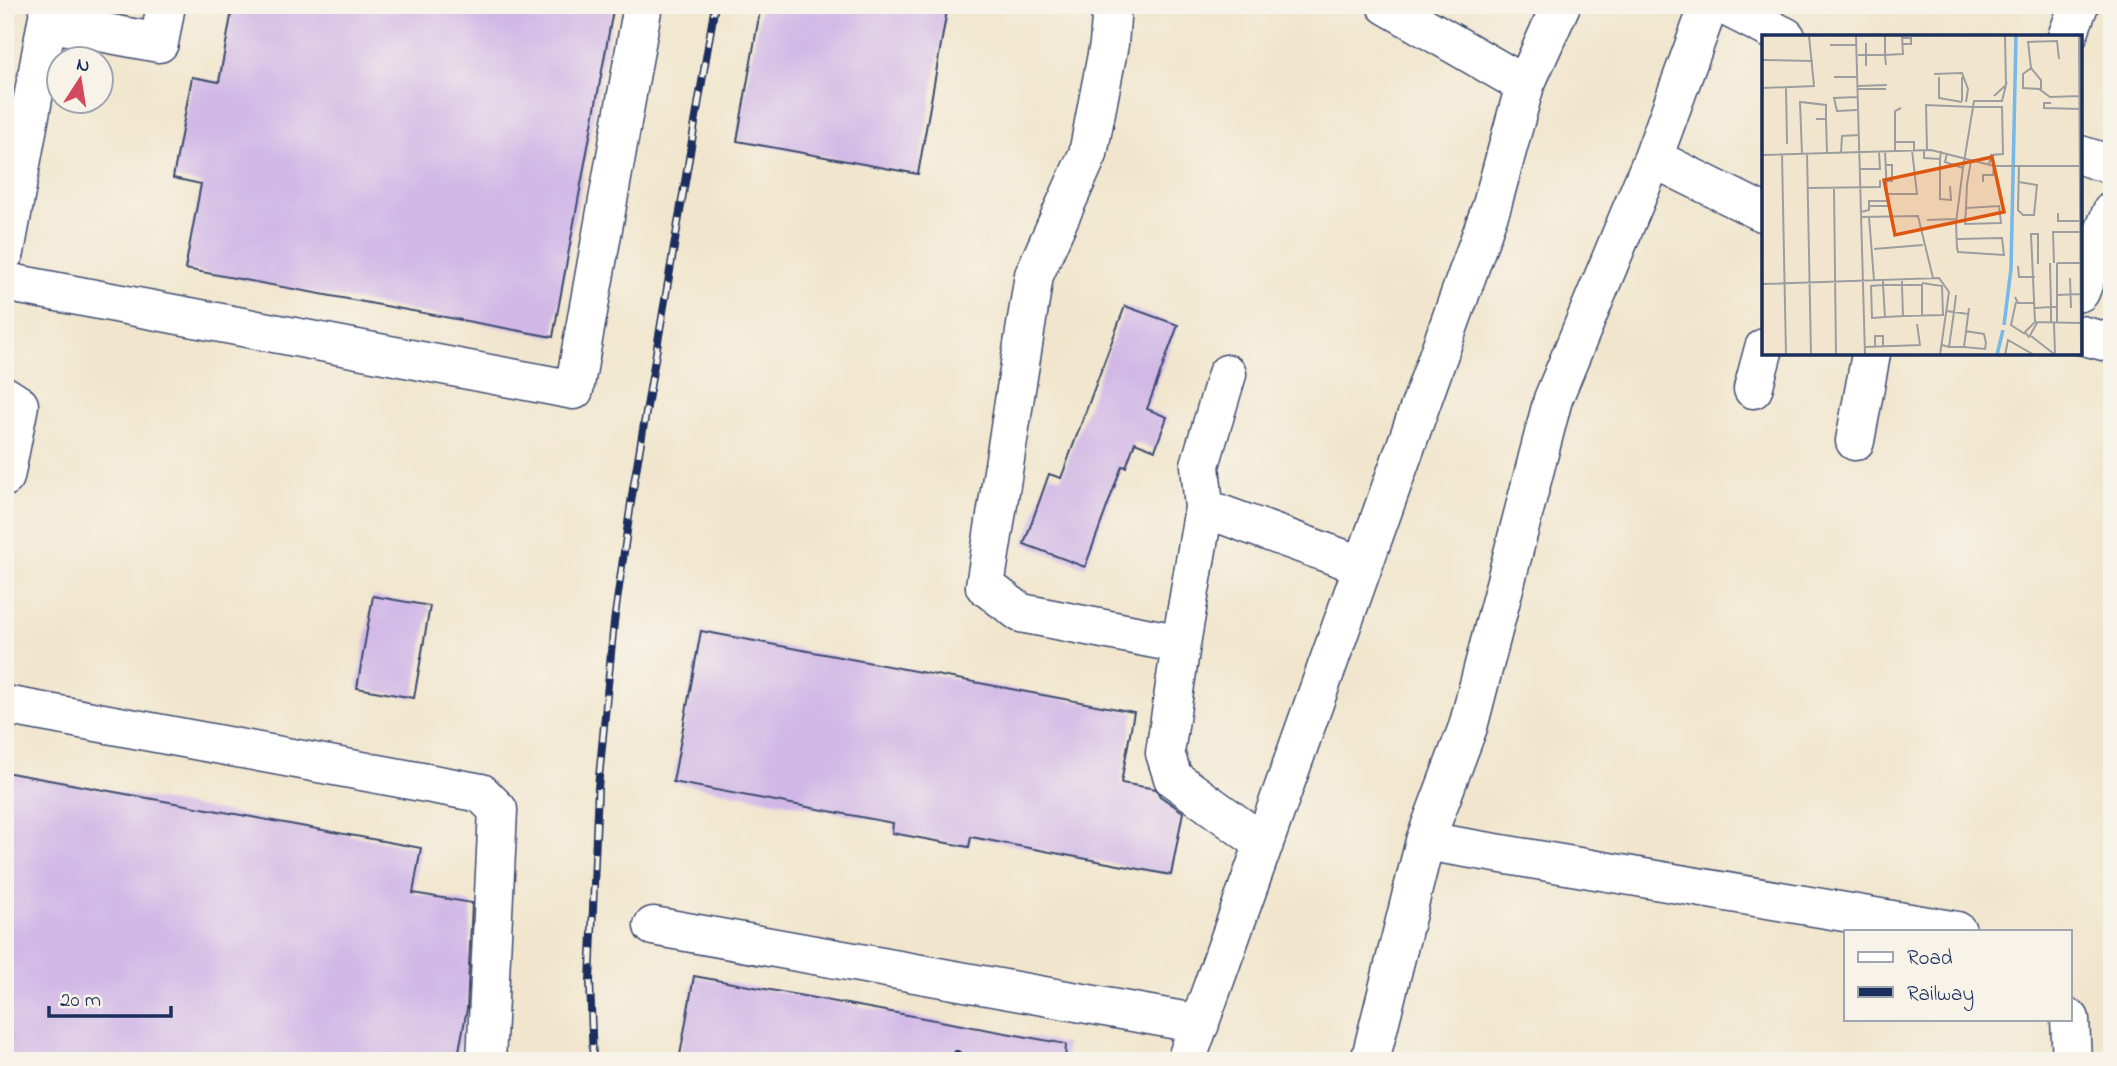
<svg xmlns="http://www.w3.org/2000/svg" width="2117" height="1066" viewBox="0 0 2117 1066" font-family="'Indie Flower',sans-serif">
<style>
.building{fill:#d1b8e7}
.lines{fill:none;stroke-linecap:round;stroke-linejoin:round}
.minor-casing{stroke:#3b4a6f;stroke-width:41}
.minor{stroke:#fff;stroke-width:38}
.rail-casing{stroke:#1b2f5e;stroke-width:8}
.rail{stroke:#f7f3e8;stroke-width:5;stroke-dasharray:16;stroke-linecap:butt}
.inset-river{fill:none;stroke:#75b8eb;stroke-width:3.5}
.inset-road{fill:none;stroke:#9b9da1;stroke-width:2}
.view{fill:#de5710;fill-opacity:0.15;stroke:#de5710;stroke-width:3.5}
.inset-edge{fill:none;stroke:#1b2f5e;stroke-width:3.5}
</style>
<rect width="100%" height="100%" fill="#f7f3e8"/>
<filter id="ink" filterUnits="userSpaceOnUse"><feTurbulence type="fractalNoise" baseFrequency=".0143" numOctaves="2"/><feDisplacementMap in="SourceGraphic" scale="14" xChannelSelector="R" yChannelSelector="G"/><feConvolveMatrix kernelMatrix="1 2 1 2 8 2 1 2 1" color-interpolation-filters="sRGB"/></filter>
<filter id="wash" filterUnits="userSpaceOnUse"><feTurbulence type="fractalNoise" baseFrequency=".00686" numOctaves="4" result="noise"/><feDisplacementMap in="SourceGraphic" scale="28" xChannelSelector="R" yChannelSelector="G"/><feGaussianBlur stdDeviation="1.57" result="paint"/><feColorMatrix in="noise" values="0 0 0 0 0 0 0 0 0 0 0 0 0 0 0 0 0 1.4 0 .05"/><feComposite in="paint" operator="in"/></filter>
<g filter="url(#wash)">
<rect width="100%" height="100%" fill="#f1e6cd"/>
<g id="blocks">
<path class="building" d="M 233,5 L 614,5 L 553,337 L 185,269 L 201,184 L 173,178 L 192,77 L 219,82 Z
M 761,5 L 948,5 L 918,174 L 737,141 Z
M 1125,306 L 1178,325 L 1147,409 L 1167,417 L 1155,450 L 1135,442 L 1126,467 L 1122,466 L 1085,567 L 1024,544 L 1049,474 L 1061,478 Z
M 373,596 L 430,606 L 414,698 L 357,688 Z
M 701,631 L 1134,712 L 1121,783 L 1156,789 L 1160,796 L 1183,812 L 1171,875 L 971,837 L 969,847 L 892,833 L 893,823 L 673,782 Z
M 5,772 L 421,848 L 413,893 L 472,903 L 467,1009 L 457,1061 L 5,1061 Z
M 694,976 L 1066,1044 L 1065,1061 L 679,1061 Z"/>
</g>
</g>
<g filter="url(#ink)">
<use href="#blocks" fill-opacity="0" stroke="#3b4a6f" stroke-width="2"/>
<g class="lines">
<defs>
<path id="minor" d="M 1112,5 L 1109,44 L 1088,154 L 1034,275 L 985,586 L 1021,613 L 1181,644 L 1204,508 L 1200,465 L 1227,374
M 1723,5 L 1786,37
M 47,22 L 159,43 L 166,5
M 2067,37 L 2079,5
M 1525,85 L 1561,5
M 2080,155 L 2112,165
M 1653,158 L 1764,213
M 5,252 L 50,5
M 5,282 L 574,390 L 643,5
M 2080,292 L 2112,211
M 2080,335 L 2112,343
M 1753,389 L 1764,348
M 5,396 L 19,405 L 5,477
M 1855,441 L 1871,354
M 1204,508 L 1363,566
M 1181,644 L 1165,753 L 1173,778 L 1264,844
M 5,705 L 481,793 L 498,810 L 486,1061
M 1425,841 L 1957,931
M 653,926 L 1200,1024
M 2070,1019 L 2072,1061
M 1186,1061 L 1492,205 L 1525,85 L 1386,5
M 1370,1061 L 1425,841 L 1468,727 L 1553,399 L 1653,158 L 1709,5"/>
</defs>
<use href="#minor" class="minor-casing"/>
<use href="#minor" class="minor"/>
<defs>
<path id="rail" d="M 593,1061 L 590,981 L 598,788 L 614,622 L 633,489 L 715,5
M 956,1061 L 957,1054"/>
</defs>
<use href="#rail" class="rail-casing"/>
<use href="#rail" class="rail"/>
</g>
</g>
<g transform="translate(1762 35)">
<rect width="320" height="320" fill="#f1e6cd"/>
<path class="inset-river" d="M 242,290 L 249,234 L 254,1M 235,320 L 241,295"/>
<path class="inset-road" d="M 94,1 L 103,320M 243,1 L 244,50M 317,1 L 319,320M 140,3 L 149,3 L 149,9 L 141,9M 104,8 L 104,31M 68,10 L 94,10M 96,20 L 123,20 L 123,1M 297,24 L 295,6 L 266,7 L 269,33 L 261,39 L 261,53 L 277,54 L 288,62 L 318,61M 0,25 L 51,26M 124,30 L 123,20 L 141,19 L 140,1M 269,33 L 279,45 L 279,55M 172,39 L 200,38 L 206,54 L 204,67M 72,42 L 95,42M 177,42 L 177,63 L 200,67M 200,42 L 200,66M 95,51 L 125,50M 24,52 L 25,109M 0,53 L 52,51 L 47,1M 95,54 L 124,54M 95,62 L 72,63 L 75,76 L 95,75M 289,68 L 282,68 L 282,73 L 318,74M 54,84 L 64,84 L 65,117M 133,107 L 152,107 L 152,115M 162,115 L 162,123 L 178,124 L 179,116M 165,115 L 164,70 L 211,72 L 212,66 L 240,66 L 244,50 L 232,61M 123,116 L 125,159 L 155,159 L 150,115M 133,116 L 133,76 L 139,73M 45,118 L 49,320M 79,118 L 80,101 L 96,100M 185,118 L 183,127 L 201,133 L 194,188 L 195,213 L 196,217 L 242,220 L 240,203 L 195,204M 20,119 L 24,320M 40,119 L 38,67 L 64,70 L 64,84M 0,120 L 169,115 L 232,131 L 321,131M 178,124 L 178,164 L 189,165 L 188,151M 124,130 L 130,130 L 130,146 L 124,146M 201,133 L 211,72 L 240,72 L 241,119 L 229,120 L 227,130M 98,134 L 118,134 L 117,117M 221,147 L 221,140 L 231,140 L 232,131M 257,147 L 275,150 L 272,180 L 261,180 L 256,175 L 257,131M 46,153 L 118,152 L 118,145M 72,153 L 74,320M 204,173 L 237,171 L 239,188 L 203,189 L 204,173 L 205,149 L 209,126M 99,177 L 107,175 L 107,166 L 127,166 L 126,171 L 107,171M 296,178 L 296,186 L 318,186M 99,182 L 156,181 L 171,243M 107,182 L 112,245M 165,185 L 194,184M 112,214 L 161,210M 288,228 L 289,272 L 295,272M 292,228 L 291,197 L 318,197M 295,228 L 295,288M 295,228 L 318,228M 276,229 L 276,199 L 269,199 L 273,287 L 319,288M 256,231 L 257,242 L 273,242M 308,243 L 309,273M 121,245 L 121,250 L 123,282 L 110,283 L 109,251 L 121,250 L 140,250 L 140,244M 0,249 L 177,243 L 187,257 L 178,320M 295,260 L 318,259M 253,262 L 256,268 L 273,268M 254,267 L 249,290 L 263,299M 273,273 L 289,272 L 289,288M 185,276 L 192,277 L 194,260M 141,281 L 181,280 L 180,251 L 160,248M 123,282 L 141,281 L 140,250 L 160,250 L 160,281M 273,287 L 263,297 L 267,302 L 275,288M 292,288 L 293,320M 269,301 L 292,319M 180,310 L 187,312 L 192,277 L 206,279M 103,312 L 158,310 L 155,289M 113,312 L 113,301 L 121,301 L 121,312M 187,312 L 202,312 L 207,273M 202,312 L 223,314 L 224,308 L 222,299 L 203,296M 243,320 L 246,305 L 272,320"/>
<path class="view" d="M 230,122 L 242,177 L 133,200 L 122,145 Z"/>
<rect width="320" height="320" class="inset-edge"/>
</g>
<rect width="2117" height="1066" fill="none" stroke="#f7f3e8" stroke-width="28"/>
<rect x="1844" y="930" width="228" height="91" fill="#f7f3e8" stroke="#9fa5b1" stroke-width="2"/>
<rect x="1858" y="952" width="35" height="10" fill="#ffffff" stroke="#9fa5b1" stroke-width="2"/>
<text x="1907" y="964" font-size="21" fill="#1b2f5e">Road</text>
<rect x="1858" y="987" width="35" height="10" fill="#1b2f5e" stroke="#9fa5b1" stroke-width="2"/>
<text x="1907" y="1000" font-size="21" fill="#1b2f5e">Railway</text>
<g transform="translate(80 80) rotate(12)"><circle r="33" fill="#f7f3e8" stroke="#9fa5b1" stroke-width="2"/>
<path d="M0-5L12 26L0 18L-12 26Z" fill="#d1495b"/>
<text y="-10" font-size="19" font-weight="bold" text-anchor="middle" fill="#1b2f5e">N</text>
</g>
<path d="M49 1006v10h122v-10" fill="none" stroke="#1b2f5e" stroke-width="3.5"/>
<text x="60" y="1006" font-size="21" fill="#1b2f5e" stroke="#f7f3e8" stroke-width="5" paint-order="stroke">20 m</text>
</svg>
